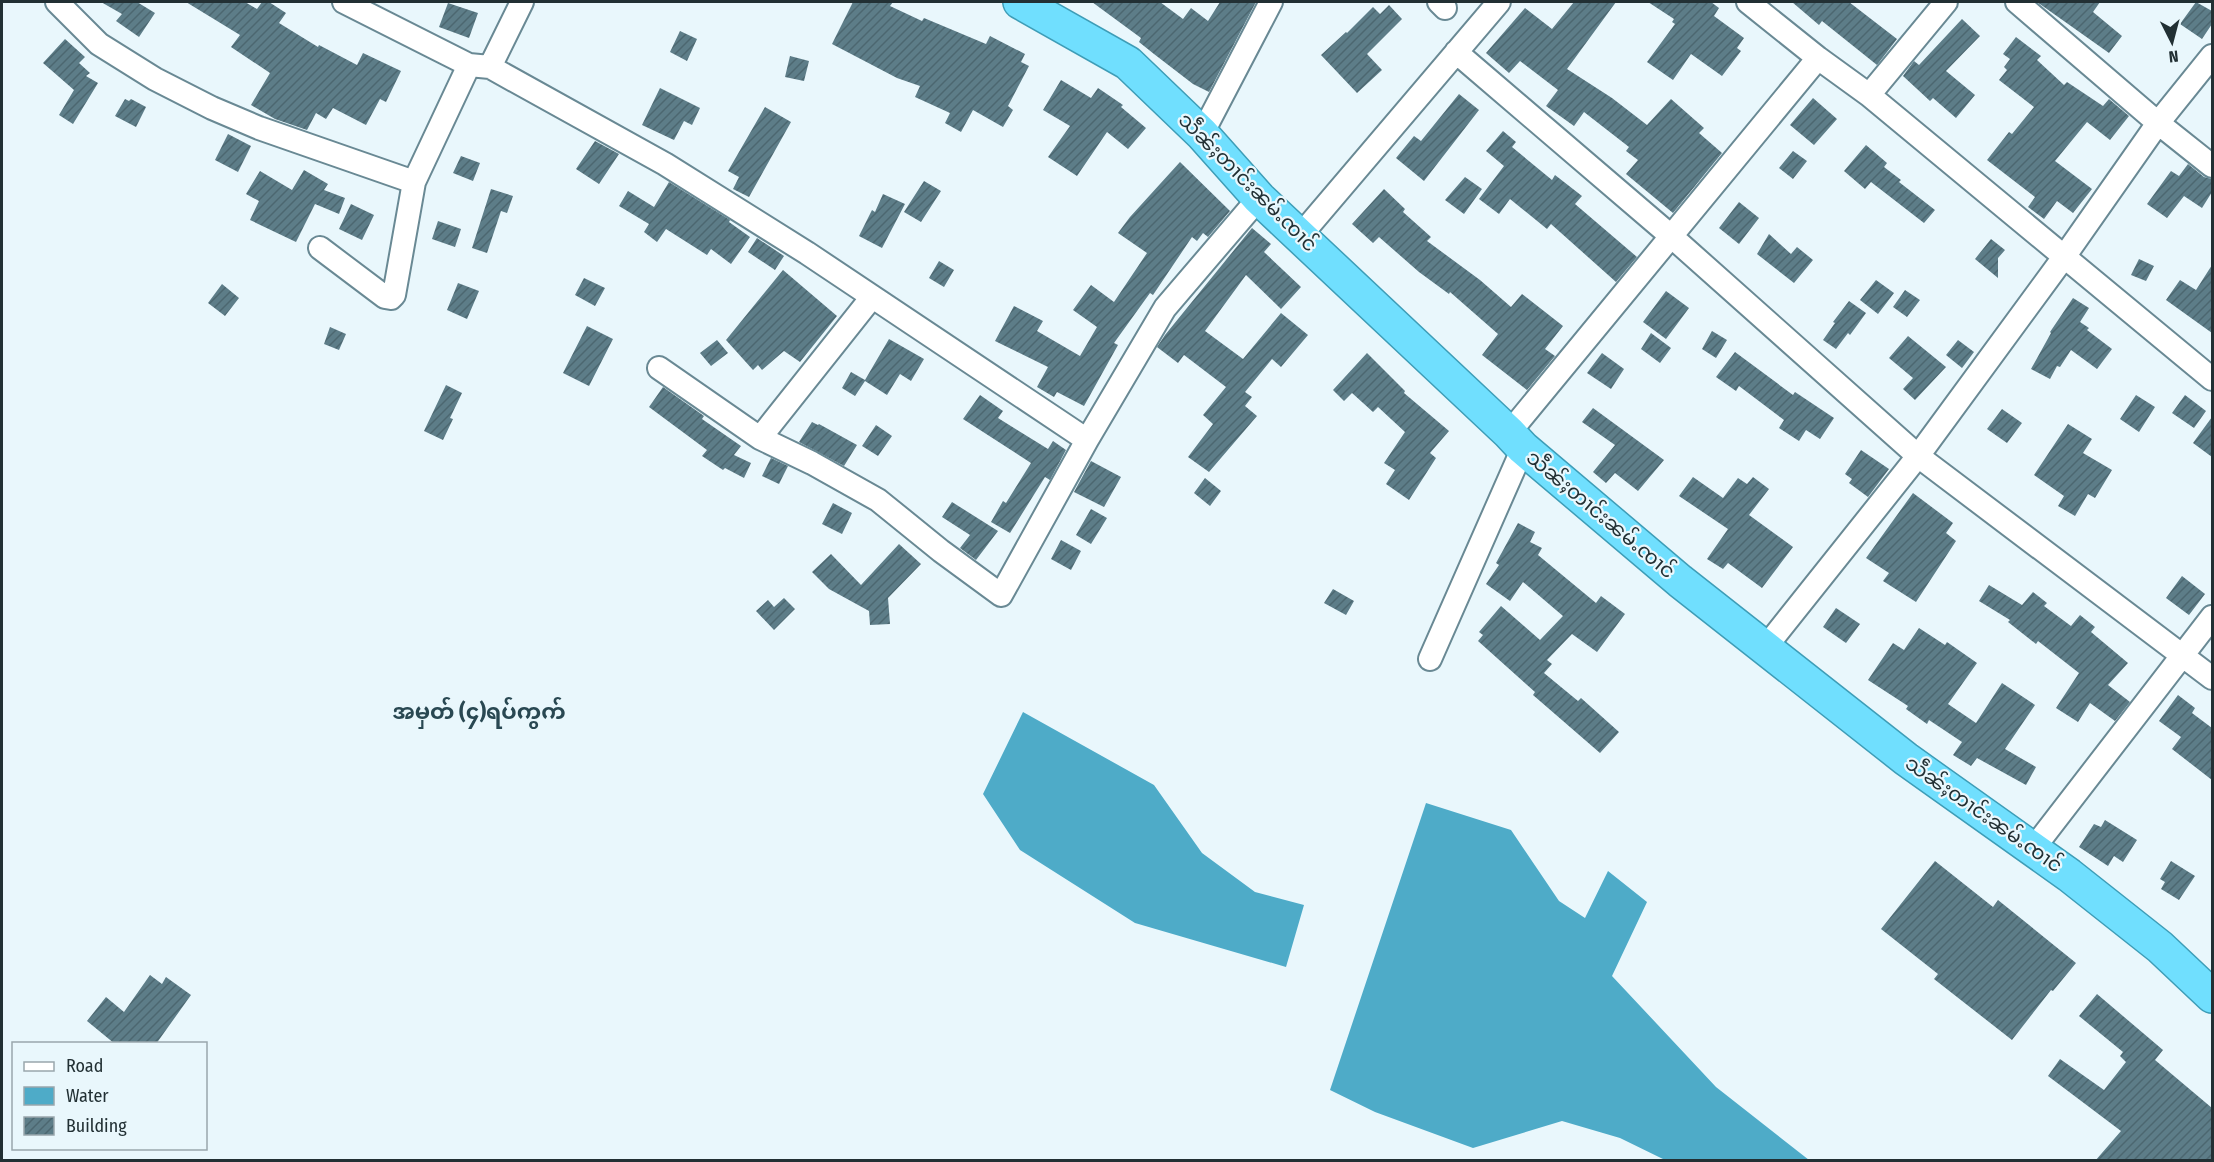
<svg xmlns="http://www.w3.org/2000/svg" width="2214" height="1162" viewBox="0 0 2214 1162" font-family="'Fira Sans Condensed','Noto Sans Myanmar',sans-serif">
<style>
.water{fill:#4eabc8}
.building{fill:url(#building-hatch)}
.lines{fill:none;stroke-linecap:round;stroke-linejoin:round}
.minor-casing{stroke:#698994;stroke-width:26}
.trunk-casing{stroke:#3e9db7;stroke-width:36}
.minor{stroke:#fff;stroke-width:22}
.trunk{stroke:#70dffe;stroke-width:33}
.labels{text-anchor:middle;dominant-baseline:central;stroke-width:4.5;stroke-linejoin:round;paint-order:stroke}
.street-label{font-size:20px;fill:#223034;stroke:#e9f7fc}
.quarter-label{font-size:22px;font-weight:bold;fill:#294852;stroke:#e9f7fc}
</style>
<defs>
<pattern id="building-hatch" width="6" height="6" patternUnits="userSpaceOnUse" patternTransform="scale(1.5)"><rect width="6" height="6" fill="#5d7d88"/><path d="M-1 1l2-2M0 6l6-6M5 7l2-2" fill="none" stroke="#4c6770"/></pattern>
</defs>
<rect width="100%" height="100%" fill="#e9f7fc"/>
<path class="water" d="M 1023,712 L 1154,785 L 1202,853 L 1255,892 L 1304,905 L 1286,967 L 1135,923 L 1020,850 L 983,794 Z
M 1426,803 L 1511,830 L 1559,901 L 1585,918 L 1608,871 L 1647,902 L 1612,976 L 1716,1087 L 1809,1160 L 1665,1160 L 1620,1138 L 1562,1121 L 1473,1148 L 1375,1112 L 1330,1090 Z"/>
<path class="building" d="M 101,2 L 137,2 L 155,13 L 139,37 L 116,21 L 122,14 Z
M 186,2 L 245,2 L 257,9 L 262,2 L 269,2 L 286,13 L 279,23 L 318,47 L 319,45 L 357,65 L 363,53 L 401,71 L 386,102 L 380,99 L 366,125 L 333,108 L 326,119 L 316,113 L 307,130 L 275,119 L 251,105 L 270,73 L 231,47 L 240,35 Z
M 853,2 L 893,2 L 890,6 L 922,21 L 924,18 L 986,44 L 990,36 L 1025,54 L 1021,62 L 1029,66 L 1008,106 L 1013,110 L 1003,127 L 973,110 L 961,132 L 945,123 L 950,113 L 915,97 L 920,86 L 897,78 L 832,44 Z
M 1092,2 L 1160,2 L 1183,19 L 1191,8 L 1208,21 L 1220,2 L 1256,2 L 1209,92 L 1193,84 L 1154,54 L 1139,42 L 1141,38 Z
M 1574,2 L 1616,2 L 1567,69 L 1612,98 L 1647,125 L 1671,99 L 1704,128 L 1699,133 L 1722,153 L 1673,213 L 1626,174 L 1638,160 L 1626,151 L 1629,147 L 1584,112 L 1574,126 L 1546,106 L 1558,90 L 1520,61 L 1509,73 L 1486,53 L 1525,8 L 1552,29 Z
M 1648,2 L 1711,2 L 1719,8 L 1714,16 L 1744,38 L 1737,48 L 1741,51 L 1722,76 L 1691,54 L 1673,80 L 1647,62 L 1675,24 L 1672,22 L 1674,19 Z
M 1792,2 L 1849,2 L 1897,39 L 1877,65 L 1822,21 L 1819,25 Z
M 2037,2 L 2100,2 L 2093,12 L 2122,36 L 2109,53 Z
M 2196,2 L 2212,11 L 2212,24 L 2202,39 L 2180,24 Z
M 448,3 L 478,13 L 469,38 L 439,27 Z
M 1389,5 L 1402,19 L 1367,54 L 1382,70 L 1357,93 L 1321,55 L 1346,32 L 1347,33 L 1373,7 L 1380,14 Z
M 1962,19 L 1980,36 L 1946,71 L 1975,95 L 1956,118 L 1933,98 L 1930,101 L 1903,76 L 1914,61 L 1919,65 Z
M 680,31 L 697,39 L 687,61 L 670,52 Z
M 2016,37 L 2041,56 L 2037,60 L 2064,85 L 2067,82 L 2103,106 L 2109,99 L 2129,116 L 2110,140 L 2087,122 L 2055,161 L 2092,189 L 2073,213 L 2057,201 L 2044,219 L 2028,207 L 2035,197 L 1987,160 L 2009,132 L 2012,134 L 2034,107 L 1999,80 L 2007,70 L 2004,67 L 2010,59 L 2003,54 Z
M 65,39 L 85,57 L 79,63 L 90,73 L 86,76 L 98,83 L 73,124 L 59,115 L 74,90 L 43,63 Z
M 790,56 L 809,61 L 804,81 L 785,77 Z
M 1061,80 L 1091,98 L 1098,88 L 1123,105 L 1121,107 L 1146,128 L 1128,149 L 1107,132 L 1077,176 L 1048,157 L 1070,126 L 1043,110 Z
M 660,88 L 700,108 L 692,125 L 684,121 L 674,140 L 642,125 Z
M 1459,94 L 1479,110 L 1424,181 L 1396,158 L 1414,136 L 1421,141 Z
M 1813,98 L 1837,119 L 1814,145 L 1790,125 Z
M 125,99 L 129,101 L 131,99 L 146,107 L 136,127 L 115,116 Z
M 765,107 L 791,122 L 749,197 L 733,189 L 739,177 L 728,171 Z
M 1503,131 L 1516,142 L 1512,147 L 1552,180 L 1555,175 L 1582,196 L 1575,204 L 1637,257 L 1616,282 L 1551,224 L 1547,229 L 1510,199 L 1499,214 L 1479,199 L 1504,166 L 1486,151 Z
M 228,134 L 251,146 L 238,172 L 215,160 Z
M 595,141 L 619,154 L 599,184 L 576,169 Z
M 1866,145 L 1887,163 L 1884,167 L 1901,180 L 1899,182 L 1935,210 L 1924,223 L 1871,182 L 1865,189 L 1844,171 Z
M 1793,151 L 1807,161 L 1793,179 L 1779,168 Z
M 461,156 L 480,163 L 473,181 L 453,173 Z
M 1180,162 L 1230,211 L 1208,237 L 1203,233 L 1197,241 L 1192,237 L 1153,295 L 1150,293 L 1114,343 L 1118,345 L 1084,406 L 1057,392 L 1054,397 L 1037,387 L 1048,367 L 995,341 L 1014,306 L 1043,321 L 1037,331 L 1080,356 L 1097,327 L 1073,310 L 1091,285 L 1114,302 L 1147,253 L 1118,233 L 1130,217 Z
M 2188,164 L 2204,177 L 2212,179 L 2212,192 L 2202,208 L 2184,196 L 2167,218 L 2147,204 L 2171,171 L 2179,176 Z
M 304,170 L 328,184 L 324,190 L 345,198 L 339,214 L 315,204 L 296,242 L 250,220 L 259,201 L 246,194 L 260,171 L 292,190 Z
M 1465,177 L 1482,189 L 1464,214 L 1445,200 Z
M 924,181 L 941,191 L 921,222 L 904,212 Z
M 669,182 L 730,220 L 729,222 L 750,237 L 731,264 L 711,249 L 707,255 L 666,229 L 657,242 L 644,232 L 649,224 L 619,206 L 628,191 L 654,207 Z
M 491,189 L 513,196 L 507,213 L 501,211 L 487,253 L 472,248 Z
M 1384,189 L 1405,209 L 1403,212 L 1431,237 L 1427,241 L 1480,280 L 1511,307 L 1522,294 L 1563,326 L 1545,349 L 1555,356 L 1527,390 L 1482,355 L 1498,334 L 1450,292 L 1449,294 L 1419,272 L 1379,237 L 1373,243 L 1352,224 Z
M 883,194 L 905,204 L 882,248 L 859,236 L 872,210 L 875,212 Z
M 1739,202 L 1759,218 L 1739,244 L 1719,228 Z
M 351,204 L 374,215 L 362,240 L 339,229 Z
M 438,221 L 461,229 L 455,247 L 432,239 Z
M 1252,228 L 1271,244 L 1264,252 L 1301,287 L 1281,309 L 1246,275 L 1205,331 L 1243,359 L 1281,313 L 1308,335 L 1281,367 L 1272,359 L 1245,392 L 1252,397 L 1245,406 L 1257,416 L 1209,472 L 1188,457 L 1213,424 L 1203,415 L 1226,387 L 1184,355 L 1178,363 L 1157,347 L 1165,335 Z
M 1769,234 L 1791,254 L 1797,247 L 1813,260 L 1794,283 L 1757,254 Z
M 757,238 L 784,256 L 775,270 L 748,252 Z
M 1991,239 L 2005,250 L 1998,258 L 1998,278 L 1975,259 Z
M 2139,259 L 2154,266 L 2146,281 L 2131,275 Z
M 939,261 L 954,270 L 944,287 L 929,278 Z
M 2212,265 L 2212,333 L 2166,300 L 2180,280 L 2196,290 Z
M 783,270 L 837,316 L 800,362 L 784,351 L 762,370 L 758,365 L 753,370 L 726,340 Z
M 584,278 L 605,288 L 595,306 L 575,295 Z
M 1876,280 L 1894,293 L 1878,314 L 1860,300 Z
M 458,283 L 479,291 L 467,319 L 447,310 Z
M 222,284 L 239,298 L 225,316 L 208,303 Z
M 1905,290 L 1920,300 L 1907,317 L 1893,307 Z
M 1666,291 L 1689,308 L 1666,339 L 1643,322 Z
M 2073,298 L 2089,308 L 2080,322 L 2089,328 L 2087,330 L 2112,349 L 2097,369 L 2071,350 L 2060,367 L 2057,366 L 2050,379 L 2031,369 L 2051,333 L 2050,332 Z
M 1849,301 L 1866,313 L 1850,335 L 1848,333 L 1836,349 L 1823,340 L 1835,323 L 1833,322 Z
M 587,326 L 613,339 L 589,386 L 563,373 Z
M 330,327 L 346,334 L 339,350 L 324,344 Z
M 1712,331 L 1727,340 L 1716,358 L 1702,349 Z
M 1651,333 L 1671,348 L 1660,363 L 1641,349 Z
M 1908,336 L 1946,367 L 1915,400 L 1903,389 L 1913,378 L 1889,358 Z
M 889,339 L 924,359 L 911,381 L 900,374 L 887,395 L 865,381 L 855,396 L 842,388 L 851,372 L 865,380 Z
M 717,340 L 728,353 L 711,366 L 700,353 Z
M 1958,340 L 1974,352 L 1962,368 L 1946,355 Z
M 1735,352 L 1793,395 L 1795,392 L 1834,418 L 1820,439 L 1806,430 L 1799,441 L 1779,428 L 1784,420 L 1739,386 L 1736,391 L 1716,377 Z
M 1367,353 L 1405,391 L 1404,393 L 1449,431 L 1430,453 L 1436,458 L 1409,500 L 1386,484 L 1395,470 L 1384,463 L 1405,432 L 1378,407 L 1373,412 L 1352,393 L 1344,401 L 1333,390 Z
M 1602,353 L 1624,369 L 1611,389 L 1587,373 Z
M 446,385 L 462,393 L 450,418 L 453,419 L 443,440 L 424,431 Z
M 663,387 L 704,416 L 702,419 L 741,446 L 734,455 L 751,463 L 744,478 L 725,468 L 723,470 L 702,456 L 707,450 L 649,407 Z
M 980,395 L 1003,411 L 998,418 L 1048,449 L 1053,441 L 1066,450 L 1050,480 L 1045,477 L 1010,533 L 991,522 L 1003,501 L 1006,503 L 1031,463 L 963,419 Z
M 2136,395 L 2155,407 L 2139,432 L 2120,419 Z
M 2185,395 L 2206,411 L 2194,428 L 2172,413 Z
M 1593,408 L 1664,460 L 1638,491 L 1615,473 L 1606,483 L 1593,472 L 1615,445 L 1582,422 Z
M 2002,409 L 2022,423 L 2007,443 L 1987,429 Z
M 2212,417 L 2212,457 L 2193,443 Z
M 812,422 L 818,425 L 819,424 L 857,445 L 844,466 L 799,442 Z
M 2068,424 L 2092,439 L 2083,453 L 2112,470 L 2095,498 L 2088,494 L 2075,516 L 2058,506 L 2064,496 L 2034,475 Z
M 876,425 L 892,436 L 878,456 L 862,446 Z
M 1861,450 L 1889,469 L 1868,497 L 1849,483 L 1852,479 L 1845,474 Z
M 771,458 L 788,466 L 779,484 L 762,476 Z
M 1091,461 L 1121,477 L 1104,507 L 1074,492 Z
M 1693,477 L 1723,498 L 1738,478 L 1747,484 L 1753,477 L 1769,489 L 1749,515 L 1793,547 L 1762,588 L 1728,563 L 1723,569 L 1707,559 L 1728,529 L 1679,496 Z
M 1205,478 L 1221,491 L 1210,506 L 1194,493 Z
M 1913,493 L 1953,523 L 1946,533 L 1956,541 L 1916,602 L 1883,581 L 1889,573 L 1866,558 Z
M 952,502 L 998,531 L 976,560 L 960,548 L 970,535 L 942,517 Z
M 833,503 L 852,513 L 842,534 L 822,524 Z
M 1091,509 L 1107,518 L 1091,544 L 1076,535 Z
M 1518,523 L 1535,532 L 1530,542 L 1542,548 L 1538,555 L 1596,603 L 1601,596 L 1625,614 L 1597,652 L 1572,634 L 1547,660 L 1552,664 L 1544,673 L 1578,701 L 1581,698 L 1619,732 L 1600,753 L 1533,695 L 1535,692 L 1478,641 L 1483,635 L 1479,632 L 1501,606 L 1540,640 L 1563,616 L 1523,582 L 1510,601 L 1486,584 L 1499,565 L 1496,563 Z
M 1061,540 L 1081,551 L 1071,570 L 1051,559 Z
M 899,544 L 921,564 L 888,598 L 890,624 L 870,625 L 869,611 L 829,589 L 812,572 L 831,554 L 861,585 Z
M 2182,576 L 2205,594 L 2189,615 L 2166,598 Z
M 1989,585 L 2022,605 L 2033,592 L 2047,603 L 2044,606 L 2071,626 L 2080,615 L 2095,627 L 2091,632 L 2128,663 L 2108,685 L 2130,702 L 2115,721 L 2090,703 L 2078,722 L 2056,708 L 2079,673 L 2038,641 L 2036,644 L 2008,622 L 2010,620 L 1979,601 Z
M 1333,589 L 1354,601 L 1346,615 L 1324,603 Z
M 784,598 L 795,609 L 774,630 L 756,611 L 768,600 L 774,607 Z
M 1836,608 L 1860,624 L 1846,643 L 1823,627 Z
M 1919,628 L 1945,645 L 1947,642 L 1977,663 L 1948,704 L 1976,723 L 2002,683 L 2035,705 L 2005,749 L 2036,767 L 2026,785 L 1977,758 L 1971,766 L 1953,755 L 1962,742 L 1929,720 L 1927,724 L 1906,709 L 1908,706 L 1868,680 L 1893,643 L 1904,650 Z
M 2178,695 L 2195,708 L 2192,713 L 2212,728 L 2212,780 L 2172,749 L 2181,737 L 2159,721 Z
M 2105,820 L 2137,840 L 2123,862 L 2114,856 L 2108,866 L 2079,847 L 2094,824 L 2101,827 Z
M 1935,861 L 1993,907 L 1998,900 L 2076,963 L 2053,991 L 2051,990 L 2012,1040 L 1934,979 L 1938,974 L 1881,929 Z
M 2171,861 L 2195,876 L 2179,900 L 2161,889 L 2165,882 L 2160,879 Z
M 150,975 L 162,984 L 166,977 L 191,995 L 156,1044 L 115,1044 L 87,1021 L 106,997 L 124,1012 Z
M 2097,994 L 2163,1050 L 2155,1060 L 2212,1108 L 2212,1161 L 2095,1161 L 2121,1131 L 2048,1076 L 2060,1059 L 2104,1090 L 2126,1062 L 2120,1056 L 2123,1052 L 2079,1016 Z"/>
<g class="lines">
<defs>
<path id="minor" d="M 57,2 L 99,44 L 155,79 L 212,108 L 259,128 L 414,182
M 344,2 L 469,65 L 490,67 L 665,164 L 807,253 L 1087,440
M 1439,2 L 1445,8
M 1748,2 L 1818,58 L 1869,95 L 2212,379
M 2017,2 L 2158,123 L 2212,166
M 1456,52 L 1671,236 L 1918,456 L 2212,678
M 490,67 L 522,2
M 1869,95 L 1946,2
M 1202,134 L 1271,2
M 1300,236 L 1499,2
M 320,248 L 385,297 L 391,298 L 394,295 L 414,182 L 469,65
M 659,368 L 760,438 L 812,463 L 878,500 L 941,551 L 1001,595 L 1087,440 L 1165,308 L 1259,198
M 1509,433 L 1818,58
M 760,438 L 872,297
M 1765,648 L 1918,456 L 2064,257 L 2158,123 L 2212,56
M 1430,659 L 1523,448
M 2033,849 L 2212,617"/>
<path id="trunk" d="M 1020,2 L 1128,63 L 1202,134 L 1259,198 L 1509,433 L 1523,448 L 1680,581 L 1906,759 L 2069,875 L 2160,947 L 2212,996"/>
</defs>
<use href="#minor" class="minor-casing"/>
<use href="#trunk" class="trunk-casing"/>
<use href="#minor" class="minor"/>
<use href="#trunk" class="trunk"/>
</g>
<g class="labels">
<g class="street-label">
<text transform="translate(1248 182) rotate(45)">သဵၼ်ႈတၢင်းၼမ်ႉၸၢင်</text>
<text transform="translate(1601 514) rotate(40)">သဵၼ်ႈတၢင်းၼမ်ႉၸၢင်</text>
<text transform="translate(1984 814) rotate(35)">သဵၼ်ႈတၢင်းၼမ်ႉၸၢင်</text>
</g>
<g class="quarter-label">
<text x="479" y="711">အမှတ် (၄)ရပ်ကွက်</text>
</g>
</g>
<rect width="2214" height="1162" fill="none" stroke="#223034" stroke-width="6"/>
<rect x="12" y="1042" width="195" height="108" fill="#e9f7fc" stroke="#99a7ac" stroke-width="1.5"/>
<rect x="24" y="1062" width="30" height="9" fill="#ffffff" stroke="#99a7ac" stroke-width="1.5"/>
<text x="66" y="1072" font-size="18" fill="#223034">Road</text>
<rect x="24" y="1087" width="30" height="18" fill="#4eabc8" stroke="#99a7ac" stroke-width="1.5"/>
<text x="66" y="1102" font-size="18" fill="#223034">Water</text>
<rect x="24" y="1117" width="30" height="18" fill="url(#building-hatch)" stroke="#99a7ac" stroke-width="1.5"/>
<text x="66" y="1132" font-size="18" fill="#223034">Building</text>
<g transform="translate(2172 42) rotate(174)" stroke="#e9f7fc" stroke-width="4.5" paint-order="stroke">
<path d="M0-4.5L10 22L0 15L-10 22Z" fill="#223034"/>
<text y="-9" font-size="16" font-weight="bold" text-anchor="middle" fill="#223034">N</text>
</g>
</svg>
